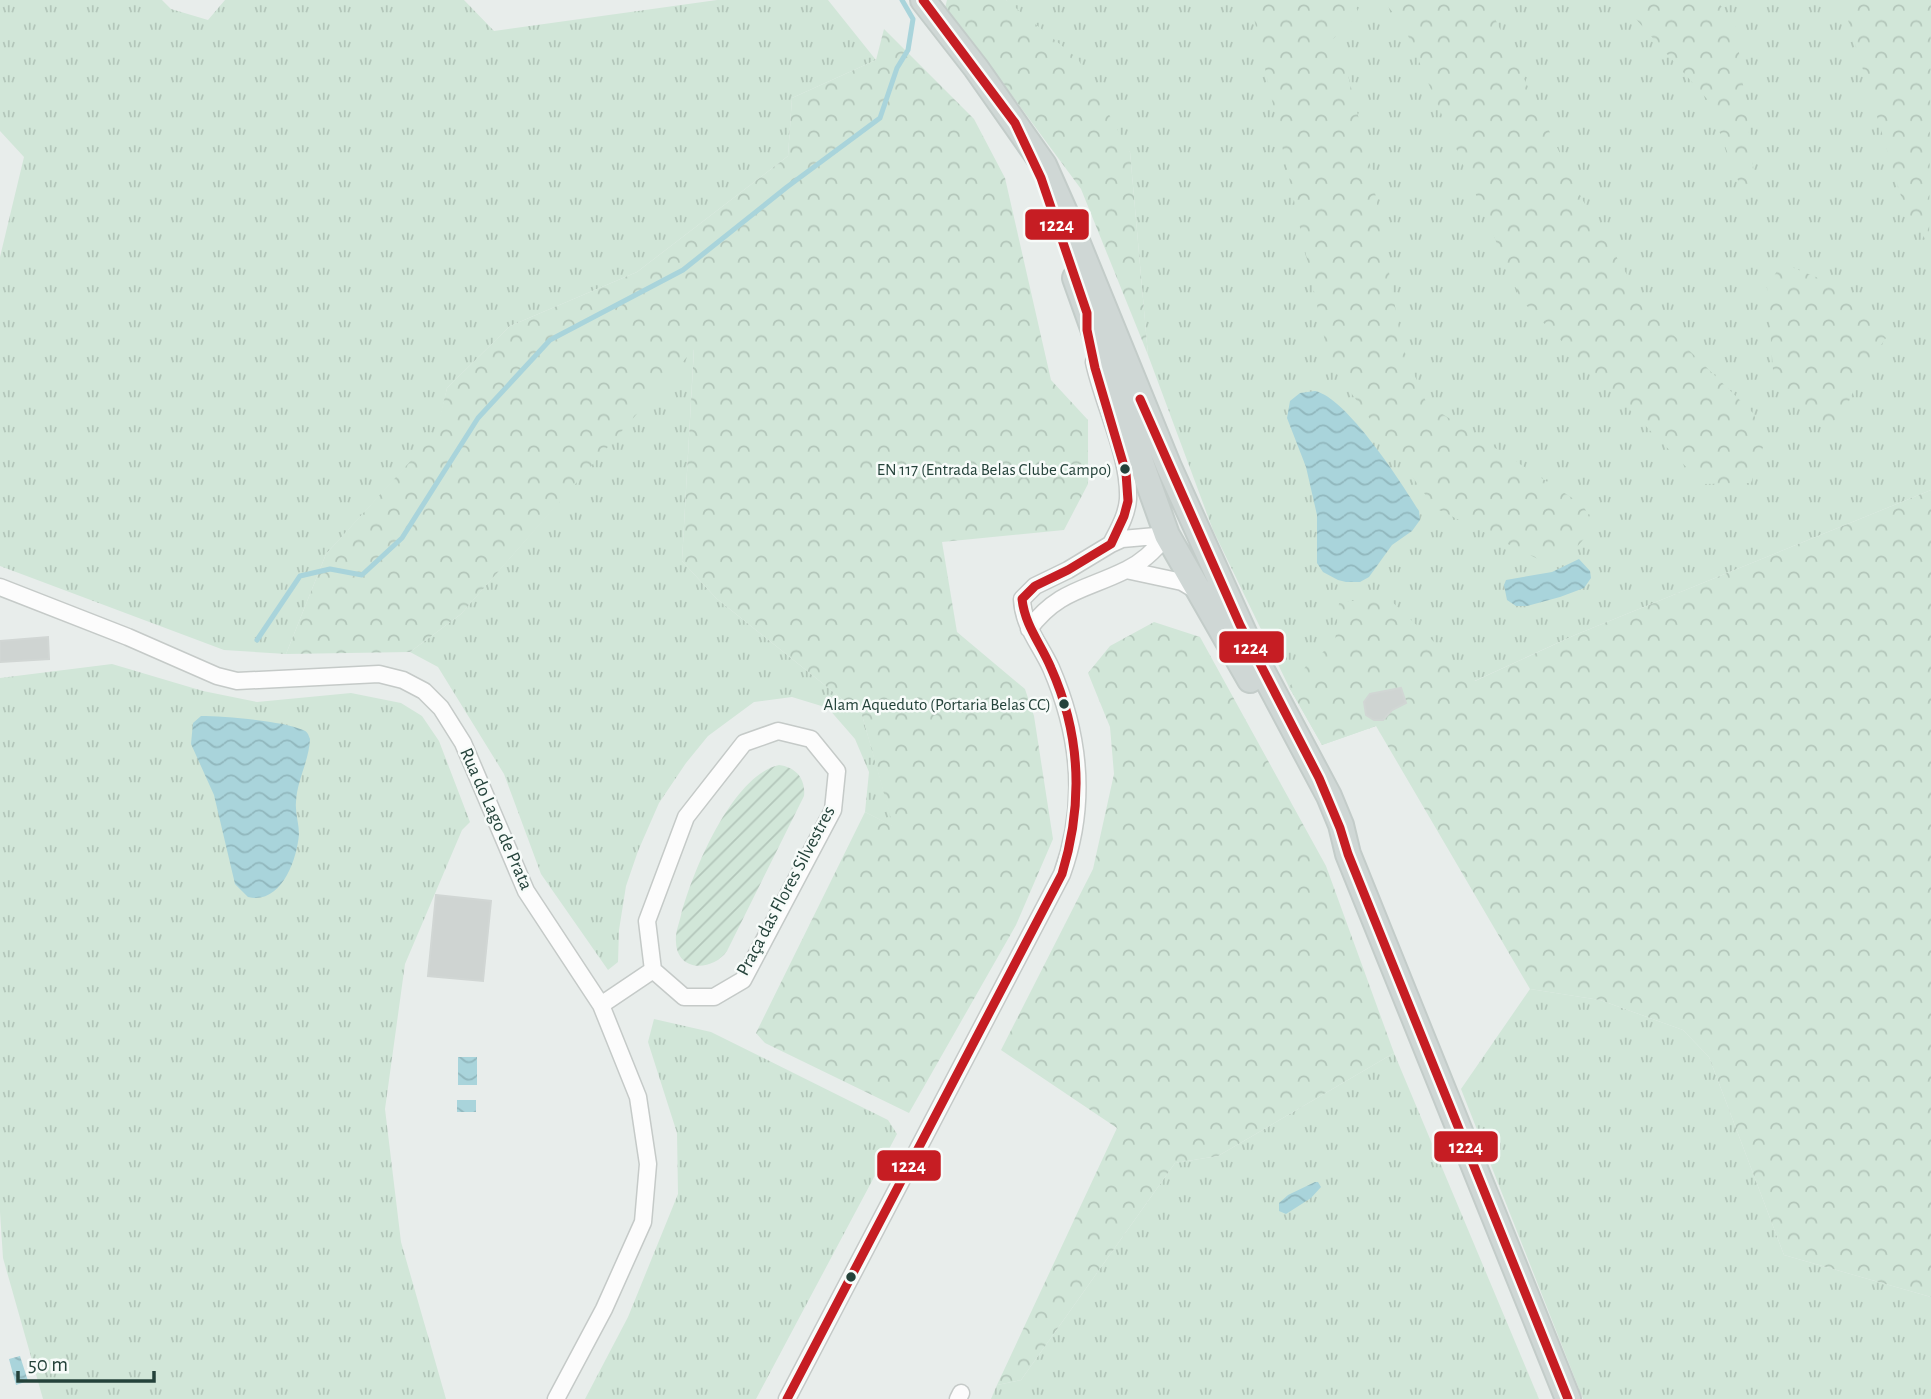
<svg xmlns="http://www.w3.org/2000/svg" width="1931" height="1399" viewBox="0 0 1931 1399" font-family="'Alegreya Sans',sans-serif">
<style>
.grass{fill:url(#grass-tufts)}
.forest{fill:url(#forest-crowns)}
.garden{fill:url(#garden-furrows)}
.water{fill:url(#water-waves)}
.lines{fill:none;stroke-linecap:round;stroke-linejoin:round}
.stream{stroke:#a9d4db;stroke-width:5}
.building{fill:#cfd4d2;stroke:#d1d6d4;stroke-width:2}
.street-casing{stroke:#c5cac8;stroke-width:19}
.primary-casing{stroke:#c3ccc9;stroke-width:28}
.street{stroke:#fcfcfc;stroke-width:16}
.primary{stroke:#cfd7d5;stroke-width:24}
.bus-1-casing{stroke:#f7fbf9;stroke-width:14}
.bus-1{stroke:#c61d23;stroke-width:9}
.bus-dot{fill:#24423a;stroke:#f7fbf9;stroke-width:2.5}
.labels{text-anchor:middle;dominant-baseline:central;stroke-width:5;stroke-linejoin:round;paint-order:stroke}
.bus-label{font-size:17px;fill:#24423a;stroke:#f7fbf9;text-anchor:end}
.street-label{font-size:19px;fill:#24423a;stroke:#f7fbf9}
.line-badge{stroke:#f7fbf9;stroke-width:2.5}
.badge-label{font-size:19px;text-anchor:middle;font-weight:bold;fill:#fff}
</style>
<defs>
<pattern id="grass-tufts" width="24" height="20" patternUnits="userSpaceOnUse" patternTransform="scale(1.75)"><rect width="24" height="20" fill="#d1e6d8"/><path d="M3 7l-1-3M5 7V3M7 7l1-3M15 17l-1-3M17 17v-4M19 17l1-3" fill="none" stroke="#b3c6ba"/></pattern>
<pattern id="forest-crowns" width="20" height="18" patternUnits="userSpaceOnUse" patternTransform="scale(1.75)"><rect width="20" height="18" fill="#d1e6d8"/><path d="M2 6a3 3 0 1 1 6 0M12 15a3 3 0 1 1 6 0" fill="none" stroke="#b3c6ba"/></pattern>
<pattern id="garden-furrows" width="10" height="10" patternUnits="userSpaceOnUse" patternTransform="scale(1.75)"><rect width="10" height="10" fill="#d1e6d8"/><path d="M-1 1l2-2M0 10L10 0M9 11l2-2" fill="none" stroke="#b3c6ba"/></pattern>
<pattern id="water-waves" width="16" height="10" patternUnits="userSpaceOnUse" patternTransform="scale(1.75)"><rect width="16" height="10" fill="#a9d4db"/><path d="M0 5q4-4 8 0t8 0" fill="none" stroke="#91b7bd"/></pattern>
</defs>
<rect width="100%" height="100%" fill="#e8edeb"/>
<path class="grass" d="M 0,0 L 162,0 L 171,9 L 208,20 L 225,0 L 464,0 L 494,31 L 717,0 L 828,0 L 876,60 L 792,98 L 788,156 L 637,272 L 510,326 L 447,388 L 437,433 L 326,554 L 286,654 L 224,650 L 0,566 L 0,257 L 24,157 L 0,131 Z
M 1006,0 L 1931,0 L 1931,490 L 1575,635 L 1376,726 L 1322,745 L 1289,687 L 1213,530 L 1148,355 L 1130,152 Z
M 694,347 L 682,561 L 716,598 L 862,715 L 894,827 L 865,812 L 869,772 L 855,739 L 828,708 L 792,697 L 754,702 L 708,736 L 686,763 L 659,803 L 638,851 L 626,886 L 619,930 L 618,962 L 608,970 L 541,874 L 504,774 L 438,667 L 410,652 L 461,614 Z
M 112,664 L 203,691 L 257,702 L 351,693 L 401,703 L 422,716 L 439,741 L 470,822 L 462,830 L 405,964 L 385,1109 L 401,1242 L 446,1399 L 43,1399 L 3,1258 L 0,1212 L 0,678 Z
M 1530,989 L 1600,1000 L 1683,1030 L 1709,1057 L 1784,1255 L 1931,1297 L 1931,1399 L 1583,1399 L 1461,1089 Z
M 654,1019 L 711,1032 L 888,1120 L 897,1134 L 756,1399 L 585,1399 L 628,1317 L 678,1194 L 677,1133 L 648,1042 Z
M 1394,1053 L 1539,1399 L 991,1399 L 997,1385 L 1021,1380 L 1175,1163 L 1218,1156 Z"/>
<path class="forest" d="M 947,0 L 1006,0 L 1078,59 L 1130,152 L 1148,355 L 1081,189 L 1005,86 L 944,12 Z
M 1250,0 L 1353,0 L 1359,14 L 1330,42 L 1345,63 L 1370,164 L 1402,346 L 1427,404 L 1583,505 L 1594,527 L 1576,548 L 1540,560 L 1435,508 L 1330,364 Z
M 1382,0 L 1484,0 L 1487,2 L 1582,199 L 1648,310 L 1754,414 L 1763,447 L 1751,483 L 1703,484 L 1521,300 L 1403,24 Z
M 1619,0 L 1717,0 L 1736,28 L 1756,190 L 1744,196 L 1707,99 Z
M 1842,0 L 1931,0 L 1929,245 L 1904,206 Z
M 884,29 L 974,119 L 1005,178 L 1051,380 L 1088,420 L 1088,484 L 1064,530 L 942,542 L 957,632 L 1025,689 L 1034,716 L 1053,839 L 1016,925 L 909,1113 L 765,1043 L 756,1033 L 865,812 L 893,826 L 862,715 L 716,598 L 682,561 L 694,349 L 461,614 L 410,652 L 286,654 L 326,554 L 436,433 L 447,388 L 510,326 L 637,272 L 788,156 L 792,98 L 876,60 Z
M 1782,263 L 1840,287 L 1886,338 L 1861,374 L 1842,417 L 1826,424 L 1796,405 L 1773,370 L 1767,287 Z
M 1931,490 L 1931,1297 L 1784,1255 L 1709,1057 L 1683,1030 L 1600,1000 L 1530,989 L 1376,726 L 1322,745 L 1289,687 L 1306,666 L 1335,642 L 1339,603 L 1386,596 L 1475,681 L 1575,635 Z
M 1154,622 L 1200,637 L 1326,866 L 1394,1053 L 1218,1156 L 1175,1163 L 1021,1380 L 997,1385 L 1117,1128 L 1001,1050 L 1093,869 L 1114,774 L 1110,727 L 1088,673 L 1110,646 Z"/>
<path class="garden" d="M 779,765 C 796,767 806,779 804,796 L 727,951 C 712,972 677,972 676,942 C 675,933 679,924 681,915 C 692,873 732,775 779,765 Z"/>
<path class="water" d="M 1315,391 C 1347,398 1401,482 1419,511 L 1420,520 L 1412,531 L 1392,545 L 1369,577 L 1360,582 L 1346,582 L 1338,580 L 1323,572 L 1317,563 L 1317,515 L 1306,467 L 1287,418 L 1290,401 L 1300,393 Z
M 1579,559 L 1590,571 L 1591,578 L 1584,588 L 1560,597 L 1527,606 L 1516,606 L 1507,600 L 1504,585 L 1506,580 L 1552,572 Z
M 201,716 C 224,716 284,721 303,730 C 308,732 308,734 310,739 C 309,761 297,780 296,802 C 295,813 299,823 299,834 C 297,860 281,905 248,897 L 235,884 L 214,795 L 191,744 L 193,723 Z
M 458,1057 L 477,1057 L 477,1085 L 458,1085 Z
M 457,1100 L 476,1100 L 476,1112 L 457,1112 Z
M 1315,1182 L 1318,1182 L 1321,1187 L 1311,1198 L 1286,1214 L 1279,1211 L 1279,1203 L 1288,1195 Z
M 20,1356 L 28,1381 L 16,1385 L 9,1359 Z"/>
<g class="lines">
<path class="stream" d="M 257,640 L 300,576 L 330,569 L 362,575 L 402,538 L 478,418 L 550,340 L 683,270 L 787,187 L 880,118 L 897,68 L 908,50 L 913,19 L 902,0"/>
</g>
<path class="building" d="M 48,637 L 49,659 L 0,662 L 0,641 Z
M 1401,688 L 1406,703 L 1392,710 L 1383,720 L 1374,720 L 1366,715 L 1364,702 L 1370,694 Z
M 436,895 L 491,901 L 483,981 L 428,976 Z"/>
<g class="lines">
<defs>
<path id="street" d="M 1094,362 C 1103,404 1130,457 1128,499 C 1127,515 1118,530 1111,544
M 1126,570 L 1182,582 L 1197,591
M 0,587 L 128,637 L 217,676 L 237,681 L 379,674 L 403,680 L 424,691 L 441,708 L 463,743 L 526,891 L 601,1005 L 638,1097 L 648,1164 L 643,1222 L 604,1309 L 556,1399
M 1029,629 C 1058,590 1086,590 1126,570 C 1143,562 1156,549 1167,535
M 601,1005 L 653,970 L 684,997 L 714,997 L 743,980 L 833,810 L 837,771 L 811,739 L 778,731 L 744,743 L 686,817 L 647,921 L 653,970
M 787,1399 L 1062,874 C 1087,805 1080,735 1051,668 C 1040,644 1023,626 1022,599 L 1035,586 L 1068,570 L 1111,544 L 1122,539 L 1167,535
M 958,1399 L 961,1393"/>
<path id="primary" d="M 923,0 L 976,68 L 1044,165 L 1068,219 L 1169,467 L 1255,657 L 1329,796 L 1341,825 L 1348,854 L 1568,1399
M 1075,278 L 1167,535 L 1250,680"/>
</defs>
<use href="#street" class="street-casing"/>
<use href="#primary" class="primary-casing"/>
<use href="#street" class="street"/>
<use href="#primary" class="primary"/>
<defs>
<path id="bus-1" d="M 1140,399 L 1240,625 L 1319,778 L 1340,828 L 1348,854 L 1568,1399
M 787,1399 L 1062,874 C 1083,805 1081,735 1051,668 C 1041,644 1025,626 1022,599 L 1035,586 L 1068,570 L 1111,544 L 1124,516 L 1128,501 L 1126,473 L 1095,368 L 1087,330 L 1087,313 L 1041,178 L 1015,123 L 923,0"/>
</defs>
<use href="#bus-1" class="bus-1-casing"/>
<use href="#bus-1" class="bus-1"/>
</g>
<g class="bus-dot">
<circle cx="1125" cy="469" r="6"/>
<circle cx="1064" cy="704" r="6"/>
<circle cx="851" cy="1277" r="6"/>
</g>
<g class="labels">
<g class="bus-label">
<text x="1112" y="469">EN 117 (Entrada Belas Clube Campo)</text>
<text x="1051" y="704">Alam Aqueduto (Portaria Belas CC)</text>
</g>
<g class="street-label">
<text transform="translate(496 819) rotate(66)">Rua do Lago de Prata</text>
<text transform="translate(786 891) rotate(-62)">Praça das Flores Silvestres</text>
</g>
</g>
<g class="line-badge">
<rect x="1024" y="208" width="66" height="33" rx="7" fill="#c61d23"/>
<rect x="1218" y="630" width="67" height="34" rx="7" fill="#c61d23"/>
<rect x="1433" y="1130" width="66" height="33" rx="7" fill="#c61d23"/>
<rect x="876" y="1149" width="66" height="33" rx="7" fill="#c61d23"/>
</g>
<g class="badge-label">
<text x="1057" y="231">1224</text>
<text x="1251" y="654">1224</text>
<text x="1466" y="1153">1224</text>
<text x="909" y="1172">1224</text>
</g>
<path d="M18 1371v10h136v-10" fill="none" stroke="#24423a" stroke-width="3.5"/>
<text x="28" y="1371" font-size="21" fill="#24423a" stroke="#f7fbf9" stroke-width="5" paint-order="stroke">50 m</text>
</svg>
